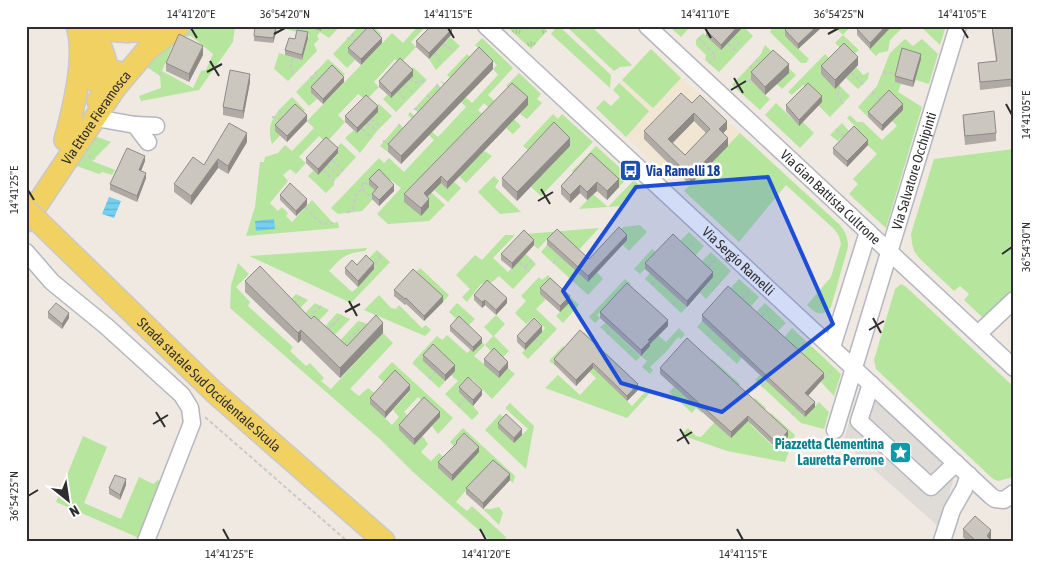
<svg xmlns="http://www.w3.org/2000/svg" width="1040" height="567" viewBox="0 0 1040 567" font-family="'Asap Condensed',sans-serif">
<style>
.education{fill:#f0e6d1}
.grass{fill:#b6e59e;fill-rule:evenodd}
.park{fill:url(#park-tufts)}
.plaza{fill:#dfdcd8}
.water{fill:url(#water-rules)}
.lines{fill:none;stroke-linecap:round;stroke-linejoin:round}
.minor-casing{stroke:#b4b7c1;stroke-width:19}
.major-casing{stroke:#c9c9c9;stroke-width:24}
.path{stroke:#c9c9c9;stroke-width:2;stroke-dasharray:4 2.5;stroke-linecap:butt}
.minor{stroke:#fff;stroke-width:16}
.major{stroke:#f2d163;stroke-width:21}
.major-bridge-casing{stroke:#c9c9c9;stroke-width:24;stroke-linecap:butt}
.major-bridge{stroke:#f2d163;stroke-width:21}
.wall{fill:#afaba4;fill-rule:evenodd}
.shaded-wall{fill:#8e8b86}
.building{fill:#cbc7bf;stroke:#8e8b86;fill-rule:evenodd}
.marked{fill:#1d4ed8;fill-opacity:0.2;stroke:#1d4ed8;stroke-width:4;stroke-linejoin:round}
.ticks{fill:none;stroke:#2e2e2e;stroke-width:2}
.labels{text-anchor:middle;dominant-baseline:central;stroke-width:5;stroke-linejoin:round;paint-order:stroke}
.street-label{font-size:14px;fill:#2e2e2e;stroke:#fff}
.transit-label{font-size:14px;font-weight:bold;fill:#164399;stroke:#fff;text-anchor:start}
.culture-label{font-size:14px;font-weight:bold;fill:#0d838f;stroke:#fff;text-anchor:end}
.neatline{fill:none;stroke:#2e2e2e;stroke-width:2}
.ticks-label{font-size:12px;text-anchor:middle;fill:#2e2e2e}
</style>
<defs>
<pattern id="park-tufts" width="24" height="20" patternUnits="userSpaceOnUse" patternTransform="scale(1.25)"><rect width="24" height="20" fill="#b6e59e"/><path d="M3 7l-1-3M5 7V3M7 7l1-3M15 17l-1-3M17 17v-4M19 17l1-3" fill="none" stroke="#9dc588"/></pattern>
<pattern id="water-rules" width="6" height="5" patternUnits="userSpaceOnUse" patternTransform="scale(1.25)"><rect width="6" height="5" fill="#75cff0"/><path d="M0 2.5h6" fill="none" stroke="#66b2ce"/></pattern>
</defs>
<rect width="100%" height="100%" fill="#efe9e1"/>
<path class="education" d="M 651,49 L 740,133 L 690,185 L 676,171 L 669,177 L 596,108 L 604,100 L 611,106 L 620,97 L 613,90 Z"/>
<path class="grass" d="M 194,26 L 235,26 L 233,42 L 199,90 L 141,101 L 139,96 L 161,88 L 160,76 L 144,65 L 184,32 ZM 191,36 L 213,54 L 206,70 L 201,71 L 193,88 L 162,71 L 174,42 L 180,37 Z
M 266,26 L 340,26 L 329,38 L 320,32 L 317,36 L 319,39 L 314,44 L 317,51 L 288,81 L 274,69 L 279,53 L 302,60 L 309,35 L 278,27 L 276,33 L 266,32 Z
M 359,26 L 373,26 L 381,34 L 377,38 L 349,53 L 355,60 L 347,68 L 333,54 Z
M 418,26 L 426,26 L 411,42 L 416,47 L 400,64 L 395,59 L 374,82 L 379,87 L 366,100 L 358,94 L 338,115 L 345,122 L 326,143 L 319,136 L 299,157 L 306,163 L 296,174 L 290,169 L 283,175 L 288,181 L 270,203 L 278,211 L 282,207 L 288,213 L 286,216 L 292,222 L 312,200 L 333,223 L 338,222 L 339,228 L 246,236 L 255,207 L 260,162 L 264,162 L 265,157 L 278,153 L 285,145 L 292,151 L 314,128 L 307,121 L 392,33 L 403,43 Z
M 557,26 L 559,26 L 611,75 L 610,88 L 551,34 Z
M 566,26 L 591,26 L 632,65 L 631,66 L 620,67 L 614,71 Z
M 669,26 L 691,26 L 681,37 Z
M 737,26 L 743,26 L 753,36 L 719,72 L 705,60 L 706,55 L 696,45 L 696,40 L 703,33 L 721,50 Z
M 773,26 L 795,26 L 785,36 L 809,59 L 806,63 L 801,63 L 770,32 Z
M 834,26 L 851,26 L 843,35 L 859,50 L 851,57 L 835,43 L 843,35 Z
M 892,26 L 904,26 L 890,40 L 888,51 L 879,53 L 876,56 L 869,49 Z
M 920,26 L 946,26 L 940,45 Z
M 450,37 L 460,46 L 436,70 L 429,59 Z
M 482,38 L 513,68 L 488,95 L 498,104 L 492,111 L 484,103 L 478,110 L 482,114 L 477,158 L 484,151 L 492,156 L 466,183 L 459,176 L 466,168 L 446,150 L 418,180 L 445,205 L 429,221 L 388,224 L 377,214 L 401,188 L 391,180 L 362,211 L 338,214 L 331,208 L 379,158 L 384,163 L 389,158 L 404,172 L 434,140 L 408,115 L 410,112 L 438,137 L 466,107 L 440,81 L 455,87 L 472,103 L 498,75 L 493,69 L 497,65 L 475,45 Z
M 905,39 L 913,46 L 922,39 L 938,54 L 929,84 L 916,80 L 913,87 L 901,84 L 898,92 L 922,107 L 886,228 L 849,194 L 858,184 L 853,179 L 877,154 L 854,132 L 857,128 L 847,118 L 850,115 L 857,122 L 863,122 L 882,140 L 897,126 L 892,121 L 903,110 L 889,96 L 868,117 L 858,107 L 877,86 L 890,53 Z
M 765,45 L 796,75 L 782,89 L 777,84 L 765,95 L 770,99 L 760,110 L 732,85 L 761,54 Z
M 651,49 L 681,78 L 653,108 L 622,80 Z
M 467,54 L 474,60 L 454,82 L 447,75 Z
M 825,54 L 833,62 L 835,88 L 839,85 L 850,96 L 830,117 L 819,106 L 808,88 L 803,85 L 792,95 L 788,92 Z
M 328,59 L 345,74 L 340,78 L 311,93 L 317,99 L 309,106 L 296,92 Z
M 413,67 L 427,80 L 396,112 L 383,99 L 387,95 L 391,98 L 413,76 L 409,72 Z
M 856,67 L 863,75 L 869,72 L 868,79 L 858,89 L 846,78 Z
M 519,73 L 541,94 L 537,99 L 542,103 L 527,119 L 520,114 L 528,105 L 506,86 Z
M 619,83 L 649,111 L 626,137 L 596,108 L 604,100 L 611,106 L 620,97 L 613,90 Z
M 437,84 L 445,91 L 422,116 L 414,109 Z
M 292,97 L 305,110 L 272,144 C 265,121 278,111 292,97 Z
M 776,103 L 799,125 L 803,122 L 814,133 L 800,148 L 765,115 Z
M 379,104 L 392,116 L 377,131 L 360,153 L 345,138 L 354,130 L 358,133 L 378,112 L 374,108 Z
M 553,114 L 558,119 L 562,114 L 593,142 L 541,196 L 531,187 L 570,146 L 532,154 L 523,146 Z
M 514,119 L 521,126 L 513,134 L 506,128 Z
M 842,123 L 849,131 L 838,141 L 830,135 Z
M 399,124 L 407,131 L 388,152 L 380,146 Z
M 740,133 L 840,225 C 846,233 848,238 848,247 L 831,307 C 822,318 815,313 807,305 L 831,277 L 841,244 L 839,236 L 834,229 L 786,185 L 739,242 L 684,191 Z
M 92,135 L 111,142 L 92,161 L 115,170 L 112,175 L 103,172 L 99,174 L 74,165 Z
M 341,143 L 356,157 L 334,181 L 334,185 L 326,193 L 308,176 L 313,171 L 318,175 L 338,154 L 334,150 Z
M 596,146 L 629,176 L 619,187 L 591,161 L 578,176 L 572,171 Z
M 1014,149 L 1014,290 L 983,318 L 964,300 L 969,294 L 960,286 L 954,291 L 920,259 L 914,251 L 912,243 L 911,234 L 913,227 L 934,159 Z
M 494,176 L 499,181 L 495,187 L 521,212 L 500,214 L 478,192 Z
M 634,180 L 640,186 L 620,206 L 579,209 L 593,194 L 608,207 Z
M 454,182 L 461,188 L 448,202 L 434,190 L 441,183 L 447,189 Z
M 640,225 L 647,232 L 629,251 L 623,245 L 619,232 L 623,227 Z
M 599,228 L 576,253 L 554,232 L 538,249 L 524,236 L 525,234 Z
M 689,232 L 704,246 L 693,258 L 677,244 Z
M 505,235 L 515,235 L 493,258 L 508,272 L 526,254 L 536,264 L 513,289 L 499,276 L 492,282 L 481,284 L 467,302 L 462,297 L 470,289 L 456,275 L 475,255 L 482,260 Z
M 547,245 L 588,282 L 597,272 L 603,279 L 588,295 L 541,252 Z
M 367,248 L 365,251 C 344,254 343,256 329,271 L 352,292 L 358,287 L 366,261 L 377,250 L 390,262 L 351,303 L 249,256 Z
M 652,249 L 669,264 L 655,259 L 640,274 L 634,269 Z
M 711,252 L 731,271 L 706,299 L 700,293 L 713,277 L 699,264 Z
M 238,263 L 249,274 L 236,287 L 250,302 L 248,306 L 293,347 L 290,351 L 306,366 L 310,363 L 324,378 L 321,381 L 331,389 L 383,333 L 393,343 L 350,389 L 359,396 L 368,388 L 377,395 L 385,418 L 392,425 L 399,417 L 393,410 L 410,391 L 387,385 L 378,377 L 392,362 L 453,418 L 438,434 L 432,426 L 440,417 L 418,397 L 404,412 L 410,418 L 428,444 L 421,452 L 431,461 L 439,453 L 446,459 L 438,468 L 452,481 L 456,448 L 450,442 L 463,428 L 515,476 L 513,483 L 493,465 L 476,479 L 456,502 L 467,511 L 472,506 L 506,537 L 505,541 L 491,541 L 413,472 L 380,439 L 230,308 L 231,285 Z
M 420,268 L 449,295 L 443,302 L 413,275 Z
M 650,273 L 687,307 L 681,313 L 645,279 Z
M 548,275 L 579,305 L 563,323 L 556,316 L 570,302 L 546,299 L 536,309 L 557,329 L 528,359 L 522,353 L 545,328 L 534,317 L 526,324 L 515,313 L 526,301 L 521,296 L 539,277 L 542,280 Z
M 625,279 L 631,284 L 597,315 L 600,318 L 595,323 L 589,317 Z
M 739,279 L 759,297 L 748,310 L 728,291 Z
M 901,284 L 905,286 L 1014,387 L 1014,474 L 1010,478 L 998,481 L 993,479 L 876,369 L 874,360 L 895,289 Z
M 296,294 L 308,300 L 295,313 L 286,304 Z
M 379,295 L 391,308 L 396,309 L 399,305 L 422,328 L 426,325 L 431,330 L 425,336 L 364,310 Z
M 315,303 L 329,310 L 311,329 L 300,318 Z
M 457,303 L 475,319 L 466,328 L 449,312 Z
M 765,303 L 786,323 L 778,331 L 757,311 Z
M 337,313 L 350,319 L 329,341 L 320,332 Z
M 496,315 L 505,324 L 494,336 L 509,351 L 500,360 L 485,345 L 474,356 L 499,377 L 508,368 L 515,374 L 492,399 L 472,379 L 468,383 L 473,406 L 479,413 L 472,420 L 445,394 L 458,381 L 451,375 L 455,371 L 439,388 L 412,363 L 437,336 L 442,340 L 447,335 L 467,353 L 480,340 L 485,345 L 493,336 L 484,327 Z
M 358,321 L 375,326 L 347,356 L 335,346 Z
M 702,321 L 742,357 L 737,364 L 697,327 Z
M 605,323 L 640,356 L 658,335 L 666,342 L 679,328 L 685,334 L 681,339 L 678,337 L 666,352 L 650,367 L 653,370 L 650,374 L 642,367 L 647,361 L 641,356 L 636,361 L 600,327 Z
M 792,328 L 841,374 L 834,396 L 782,340 Z
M 584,332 L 629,375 L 626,377 L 606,380 L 632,406 L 646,391 L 649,394 L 627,418 L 545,388 L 558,375 L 580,395 L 596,378 L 578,361 L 563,354 L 553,364 L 549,361 L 563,346 L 578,361 L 580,336 Z
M 712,359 L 740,384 L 735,389 L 712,402 L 702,413 L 696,408 L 692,413 L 669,392 L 674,387 L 697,407 L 724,377 L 709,363 Z
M 760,375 L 805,417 L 819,402 L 829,412 L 824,429 L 801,423 L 755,380 Z
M 755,398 L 766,408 L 751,425 L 776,449 L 788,437 L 767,417 L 771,413 L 795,435 L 785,462 L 727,451 L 681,435 L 688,428 L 696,436 L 701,437 L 714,423 Z
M 510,403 L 534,426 L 526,469 L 485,430 L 500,414 L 506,419 L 514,443 L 528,429 L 505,408 Z
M 83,436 L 107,447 L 84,503 L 121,519 L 139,477 L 153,484 L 158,480 L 161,481 L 139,538 L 56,502 Z
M 499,507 L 503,513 L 499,525 L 483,509 L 491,509 Z"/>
<path class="park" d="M 506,26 L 542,26 L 547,31 L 531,49 Z"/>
<path class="plaza" d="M 863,377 L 958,465 L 939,527 L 843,442 Z"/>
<path class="water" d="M 109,197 L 121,201 L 114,218 L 102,214 Z
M 274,219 L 275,229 L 256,231 L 255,221 Z"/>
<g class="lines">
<defs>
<g id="minor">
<path id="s1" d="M 486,26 L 991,496 L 995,499 L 1004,500 L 1014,493"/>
<path id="s2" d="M 647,26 L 1014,368"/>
<path d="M 96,118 L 135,125 L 156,126"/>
<path d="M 135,125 L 148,142"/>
<path d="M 26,252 L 52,282 L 106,326 L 182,395 L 190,408 L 192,423 L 146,541"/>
<path d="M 978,334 L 1014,300"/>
<path d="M 832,347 L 868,232"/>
<path d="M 871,384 L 859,421 L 931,487 L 956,463"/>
<path id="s3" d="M 835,430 L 958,26"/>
<path d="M 942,541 L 952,510 L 964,489 L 969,475"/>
</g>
<g id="major">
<path d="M 92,26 C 99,40 112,71 107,87 C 105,92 101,96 98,101"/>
<path d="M 98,26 C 117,34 134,32 154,29"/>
<path d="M 81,44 L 89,76 L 93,80 L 105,81 L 118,72"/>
<path d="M 65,140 C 73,110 87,56 77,26"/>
<path id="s4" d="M 26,221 L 115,88 L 147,50 L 179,26"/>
<path id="s5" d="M 40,223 L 214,392 L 384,541"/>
</g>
</defs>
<use href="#minor" class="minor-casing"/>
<use href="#major" class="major-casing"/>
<path class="path" d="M 674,30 L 677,26
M 352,34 L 357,40
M 733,37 L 742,47
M 347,38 L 355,41
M 698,38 L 716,56 L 709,63
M 728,43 L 737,52
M 443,44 L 455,51
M 435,53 L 442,64
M 293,58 L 290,68 L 294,74
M 756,60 L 762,65
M 750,66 L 755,71
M 315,72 L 320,81
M 851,72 L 863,84
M 883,72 L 896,74
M 160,76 L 161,71
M 310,77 L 318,81
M 409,79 L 418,83 L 427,80
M 437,84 L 438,92
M 404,85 L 414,93
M 839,85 L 838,94 L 843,104
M 737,89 L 743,83 L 751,80
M 398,91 L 406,101
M 872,92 L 882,100
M 427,95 L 431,99
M 414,109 L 423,108
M 279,110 L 284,119
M 272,117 L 282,119
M 371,119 L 381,127
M 367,123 L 377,131
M 399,124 L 400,131
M 362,129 L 372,138
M 836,129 L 844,136
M 383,141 L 390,143
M 88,156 L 95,159
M 332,160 L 343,171
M 327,165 L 339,176
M 323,170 L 334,181
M 362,189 L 372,199
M 305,207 L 322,224 L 333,223
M 347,213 L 353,209 L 356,194 L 362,189 L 363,182 L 369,185
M 686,250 L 694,240
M 519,262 L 529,272
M 553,263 L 559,257
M 374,264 L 382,255
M 525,267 L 532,260
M 708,267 L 715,260
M 573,282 L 579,274
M 652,285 L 657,279
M 742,299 L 749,291
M 294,304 L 301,297
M 673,305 L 678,299
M 762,316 L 768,309
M 309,318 L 321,306
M 328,330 L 342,315
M 607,334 L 612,330
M 707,336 L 712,330
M 535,339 L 542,345
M 344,345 L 364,323
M 797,350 L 805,341
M 628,353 L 633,349
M 727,355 L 733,348
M 293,363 L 297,358
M 824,378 L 833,369
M 429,379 L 435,372
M 762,387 L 767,381
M 682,403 L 687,398
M 458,406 L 465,398
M 792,415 L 796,409
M 205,417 L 347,541"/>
<use href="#minor" class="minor"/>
<use href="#major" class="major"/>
<defs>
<path id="major-bridge" d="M 26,210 L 40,223"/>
</defs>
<use href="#major-bridge" class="major-bridge-casing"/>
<use href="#major-bridge" class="major-bridge"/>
</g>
<path class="wall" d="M 311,26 L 322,26 L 321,31 L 311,28 Z
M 741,26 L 741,29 L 721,50 L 706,36 L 706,30 Z
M 821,26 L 821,28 L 798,49 L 785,36 L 785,30 Z
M 892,26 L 870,49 L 857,35 L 857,29 Z
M 992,26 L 1014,26 L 1014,86 L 980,90 L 978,63 L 996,61 L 992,32 Z
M 276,33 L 273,43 L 254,41 L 254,36 Z
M 452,34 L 429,59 L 416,47 L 416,41 Z
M 308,38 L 302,60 L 285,55 L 285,50 L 295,39 Z
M 382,43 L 361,65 L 348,53 L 348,48 Z
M 203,55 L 189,82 L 166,71 L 166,63 Z
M 921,59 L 913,87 L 895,82 L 895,76 Z
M 858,65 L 835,89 L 821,74 L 821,66 Z
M 493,69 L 401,164 L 388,152 L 388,144 Z
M 751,72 L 789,73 L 765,95 L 751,80 Z
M 413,76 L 391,98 L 379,87 L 379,81 Z
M 250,82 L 243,119 L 223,115 L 223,107 Z
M 344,82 L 323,104 L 311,93 L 311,87 Z
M 822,102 L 799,126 L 786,111 L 786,105 Z
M 692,103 L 727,129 L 723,133 L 728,146 L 690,185 L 644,139 L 644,131 ZM 694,121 L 706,133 L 685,155 L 673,143 Z
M 528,105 L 447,189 L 441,183 L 427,197 L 429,207 L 421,216 L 404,202 L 404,194 Z
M 903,110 L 882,131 L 868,117 L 868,112 Z
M 378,112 L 357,133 L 345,122 L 345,116 Z
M 963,115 L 996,133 L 996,141 L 965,145 L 963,123 Z
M 307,121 L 287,142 L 275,131 L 275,125 Z
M 247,142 L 228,174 L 218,168 L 191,205 L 174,192 L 174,184 L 204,165 Z
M 868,145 L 847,167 L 833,154 L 833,148 Z
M 570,146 L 517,201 L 502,186 L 502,178 Z
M 338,153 L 318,175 L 306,163 L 306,158 Z
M 591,153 L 619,187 L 607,200 L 597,191 L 587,200 L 580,193 L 570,203 L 561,194 L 561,186 Z
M 145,161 L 141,171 L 146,178 L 137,202 L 110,190 L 110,184 Z
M 369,179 L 394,191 L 379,206 L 372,199 L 372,194 L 375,190 L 369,185 Z
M 280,195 L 307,205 L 296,216 L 280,200 Z
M 547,239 L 589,259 L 627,240 L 588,282 L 547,245 Z
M 534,245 L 512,269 L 501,260 L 501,254 Z
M 645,263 L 713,277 L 687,307 L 645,269 Z
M 357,265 L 374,269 L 358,287 L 345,274 L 345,268 Z
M 245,281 L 311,319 L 347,346 L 383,333 L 340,378 L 301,340 L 298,343 L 245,292 Z
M 540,288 L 570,302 L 560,312 L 540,294 Z
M 394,290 L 443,302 L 424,321 L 406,304 L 405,305 L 394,296 Z
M 474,295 L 507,303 L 496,315 L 485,305 L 482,308 L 474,300 Z
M 48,312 L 69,318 L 62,329 L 48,318 Z
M 600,312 L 668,326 L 650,344 L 650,346 L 641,356 L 600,318 Z
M 702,315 L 824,378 L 808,396 L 815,407 L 805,417 L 702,321 Z
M 450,326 L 482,343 L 473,352 L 450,331 Z
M 580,330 L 638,390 L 627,401 L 593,368 L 576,386 L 554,364 L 554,359 Z
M 542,332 L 525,350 L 517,342 L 517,336 Z
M 423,355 L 455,371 L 445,381 L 423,361 Z
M 484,359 L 508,368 L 499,378 L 484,365 Z
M 660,368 L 788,437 L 777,449 L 748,421 L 731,438 L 660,374 Z
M 459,387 L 482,395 L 473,406 L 459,392 Z
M 410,390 L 385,418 L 370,404 L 370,398 Z
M 440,417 L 414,445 L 399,430 L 399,425 Z
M 498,423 L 522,435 L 514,443 L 498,428 Z
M 456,442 L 479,452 L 452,481 L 438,468 L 438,462 L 456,444 Z
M 510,480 L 483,509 L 466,494 L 466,488 Z
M 126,485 L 120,500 L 109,494 L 109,488 Z
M 963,529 L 991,539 L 991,540 L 992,541 L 967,541 L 963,537 Z"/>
<path class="shaded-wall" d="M 738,26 L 741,26 L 741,29 L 721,50 L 721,45 Z
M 817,26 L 821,26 L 821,28 L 798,49 L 798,44 Z
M 886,26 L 892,26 L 870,49 L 870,43 Z
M 276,28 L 276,33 L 273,43 L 273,38 Z
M 452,29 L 452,34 L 429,59 L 429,53 Z
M 308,32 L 308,38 L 302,60 L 302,55 Z
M 382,38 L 382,43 L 361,65 L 361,59 Z
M 203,46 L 203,55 L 189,82 L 189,74 Z
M 921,54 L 921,59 L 913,87 L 913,81 Z
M 858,57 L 858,65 L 835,89 L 835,80 Z
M 493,61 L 493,69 L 401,164 L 401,156 Z
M 789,64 L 789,73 L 765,95 L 765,87 Z
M 413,70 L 413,76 L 391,98 L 391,93 Z
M 250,74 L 250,82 L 243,119 L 243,111 Z
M 344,77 L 344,82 L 323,104 L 323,99 Z
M 822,96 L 822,102 L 799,126 L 799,120 Z
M 528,97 L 528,105 L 447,189 L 447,182 Z
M 903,104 L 903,110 L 882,131 L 882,125 Z
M 378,106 L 378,112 L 357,133 L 357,128 Z
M 694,113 L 694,121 L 668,147 L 668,139 Z
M 307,115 L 307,121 L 287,142 L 287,136 Z
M 727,121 L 727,129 L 719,138 L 719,129 Z
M 247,133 L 247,142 L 228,174 L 228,166 Z
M 570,138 L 570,146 L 517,201 L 517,192 Z
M 728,138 L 728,146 L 690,185 L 690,176 Z
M 868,140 L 868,145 L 847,167 L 847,161 Z
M 338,148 L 338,153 L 318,175 L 318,169 Z
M 145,156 L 145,161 L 139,176 L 139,170 Z
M 218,159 L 218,168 L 191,205 L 191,196 Z
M 146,173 L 146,178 L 137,202 L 137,196 Z
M 441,176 L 441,183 L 424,200 L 424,193 Z
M 619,179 L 619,187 L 607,200 L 607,191 Z
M 597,182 L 597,191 L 587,200 L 587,192 Z
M 394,185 L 394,191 L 379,206 L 379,200 Z
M 580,185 L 580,193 L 570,203 L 570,195 Z
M 307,199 L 307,205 L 296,216 L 296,211 Z
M 429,199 L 429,207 L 421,216 L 421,208 Z
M 627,235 L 627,240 L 588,282 L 588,276 Z
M 534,240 L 534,245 L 512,269 L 512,263 Z
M 374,263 L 374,269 L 358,287 L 358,281 Z
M 713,272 L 713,277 L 687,307 L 687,301 Z
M 443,296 L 443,302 L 424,321 L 424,316 Z
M 570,296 L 570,302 L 560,312 L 560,306 Z
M 507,298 L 507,303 L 496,315 L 496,310 Z
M 485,300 L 485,305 L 482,308 L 482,302 Z
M 69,313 L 69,318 L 62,329 L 62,324 Z
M 668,320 L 668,326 L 650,344 L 650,346 L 641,356 L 641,350 L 648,340 Z
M 383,323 L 383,333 L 340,378 L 340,368 Z
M 542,326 L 542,332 L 525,350 L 525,344 Z
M 301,330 L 301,340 L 298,343 L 298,333 Z
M 482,338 L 482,343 L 473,352 L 473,347 Z
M 508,362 L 508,368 L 499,378 L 499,372 Z
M 593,363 L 593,368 L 576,386 L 576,380 Z
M 455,365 L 455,371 L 445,381 L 445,375 Z
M 824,373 L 824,378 L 805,399 L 805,393 Z
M 638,384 L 638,390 L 627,401 L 627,396 Z
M 410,385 L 410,390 L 385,418 L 385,412 Z
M 482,390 L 482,395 L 473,406 L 473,400 Z
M 815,402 L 815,407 L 805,417 L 805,412 Z
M 440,412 L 440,417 L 414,445 L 414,439 Z
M 748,416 L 748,421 L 731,438 L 731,432 Z
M 522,429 L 522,435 L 514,443 L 514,438 Z
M 788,431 L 788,437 L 777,449 L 777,443 Z
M 479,447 L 479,452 L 452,481 L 452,475 Z
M 510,474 L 510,480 L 483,509 L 483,503 Z
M 126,479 L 126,485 L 120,500 L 120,495 Z
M 991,530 L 991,539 L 990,541 L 987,536 Z"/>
<path class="building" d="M 255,26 L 266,26 L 276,28 L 273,38 L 254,36 Z
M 369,26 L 370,26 L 382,38 L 361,59 L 348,48 Z
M 431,26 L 450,26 L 452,29 L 429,53 L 416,41 Z
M 710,26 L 738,26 L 721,45 L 706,30 Z
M 789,26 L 817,26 L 798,44 L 785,30 Z
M 859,26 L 886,26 L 870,43 L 857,29 Z
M 992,26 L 1014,26 L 1014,79 L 980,82 L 978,63 L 997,61 Z
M 297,30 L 308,32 L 302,55 L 285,50 L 289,38 L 295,39 Z
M 179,34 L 203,46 L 189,74 L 166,63 Z
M 844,43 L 858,57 L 835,80 L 821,66 Z
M 479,47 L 493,61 L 401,156 L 388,144 Z
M 902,48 L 921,54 L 913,81 L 895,76 Z
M 773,50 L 789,64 L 765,87 L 751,72 Z
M 400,58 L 413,70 L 391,93 L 379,81 Z
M 332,65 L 344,77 L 323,99 L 311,87 Z
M 230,70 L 250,74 L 243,111 L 223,107 Z
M 512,83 L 528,97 L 447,182 L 441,176 L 424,193 L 429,199 L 421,208 L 404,194 Z
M 808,83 L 822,96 L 799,120 L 786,105 Z
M 889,90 L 903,104 L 882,125 L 868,112 Z
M 681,93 L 692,103 L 700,95 L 727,121 L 719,129 L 728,138 L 690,176 L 644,131 ZM 694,113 L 710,129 L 685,155 L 668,139 Z
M 366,95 L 378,106 L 357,128 L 345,116 Z
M 295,104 L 307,115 L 287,136 L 275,125 Z
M 994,111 L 996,133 L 965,136 L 963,115 Z
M 554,122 L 570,138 L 517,192 L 502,178 Z
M 229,123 L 247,133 L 228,166 L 218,159 L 191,196 L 174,184 L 193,157 L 204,165 Z
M 854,126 L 868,140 L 847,161 L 833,148 Z
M 326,137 L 338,148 L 318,169 L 306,158 Z
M 127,148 L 145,156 L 139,170 L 146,173 L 137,196 L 110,184 Z
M 591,153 L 619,179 L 607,191 L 597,182 L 587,192 L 580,185 L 570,195 L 561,186 Z
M 379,169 L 394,185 L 379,200 L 372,194 L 378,187 L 369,179 Z
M 290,183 L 307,199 L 296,211 L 280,195 Z
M 619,227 L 627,235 L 588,276 L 547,239 L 557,229 L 589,259 Z
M 524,230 L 534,240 L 512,263 L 501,254 Z
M 673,234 L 713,272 L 687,301 L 645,263 Z
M 366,255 L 374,263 L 358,281 L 345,268 L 352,260 L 357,265 Z
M 260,266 L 311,319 L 314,316 L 347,346 L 376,315 L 383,323 L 340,368 L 301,330 L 298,333 L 245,281 Z
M 413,269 L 443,296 L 424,316 L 406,298 L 405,299 L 394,290 Z
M 550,278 L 570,296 L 560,306 L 540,288 Z
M 487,280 L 507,298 L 496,310 L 485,300 L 482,302 L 474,295 Z
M 627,283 L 668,320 L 648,340 L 650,341 L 641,350 L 600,312 Z
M 728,286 L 824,373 L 805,393 L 815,402 L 805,412 L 702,315 Z
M 56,303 L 69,313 L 62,324 L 48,312 Z
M 459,316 L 482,338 L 473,347 L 450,326 Z
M 534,318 L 542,326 L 525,344 L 517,336 Z
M 580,330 L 638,384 L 627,396 L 593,363 L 576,380 L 554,359 Z
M 687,338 L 788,431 L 777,443 L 748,416 L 731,432 L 660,368 Z
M 433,344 L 455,365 L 445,375 L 423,355 Z
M 494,348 L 508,362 L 499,372 L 484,359 Z
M 395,370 L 410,385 L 385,412 L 370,398 Z
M 468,377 L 482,390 L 473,400 L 459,387 Z
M 424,397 L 440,412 L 414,439 L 399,425 Z
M 506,414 L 522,429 L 514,438 L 498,423 Z
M 464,433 L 479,447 L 452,475 L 438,462 L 457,443 L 456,442 Z
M 493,460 L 510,474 L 483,503 L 466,488 Z
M 115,475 L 126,479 L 120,495 L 109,488 Z
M 975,516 L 991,530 L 987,536 L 992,541 L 976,541 L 963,529 Z"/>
<path class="marked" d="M 768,177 L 833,324 L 722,412 L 621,383 L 563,291 L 636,187 Z"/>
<path class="ticks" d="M 191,28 L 197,38M 448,28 L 454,38M 705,28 L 711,38M 962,28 L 968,38M 274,34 L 285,28M 828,34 L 839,28M 210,61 L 219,76M 207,72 L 222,64M 734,78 L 743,93M 731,90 L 746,81M 1006,104 L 1012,115M 541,189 L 550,204M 28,190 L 34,200M 538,201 L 553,192M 1002,254 L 1012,247M 349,301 L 357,316M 345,312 L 360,304M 873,318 L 881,333M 869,330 L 884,321M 156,412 L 165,427M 153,424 L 168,415M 680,429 L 689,444M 677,441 L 692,432M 28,496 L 38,490M 223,529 L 229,540M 480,529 L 486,540M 737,529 L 743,540"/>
<defs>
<symbol id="bus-square" viewBox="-11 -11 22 22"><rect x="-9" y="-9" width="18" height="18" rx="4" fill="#1a4fb4" stroke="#fff"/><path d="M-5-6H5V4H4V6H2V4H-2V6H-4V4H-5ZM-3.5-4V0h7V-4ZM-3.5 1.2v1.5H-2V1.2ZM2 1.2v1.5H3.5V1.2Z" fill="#fff"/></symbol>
<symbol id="sight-square" viewBox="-11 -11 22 22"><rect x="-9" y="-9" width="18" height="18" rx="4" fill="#0f9aa8" stroke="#fff"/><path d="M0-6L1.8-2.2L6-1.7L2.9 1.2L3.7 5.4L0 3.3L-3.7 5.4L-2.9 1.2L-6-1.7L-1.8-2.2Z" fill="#fff"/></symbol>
</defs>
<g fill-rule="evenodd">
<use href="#bus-square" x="618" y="158" width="25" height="25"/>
<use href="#sight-square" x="888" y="440" width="25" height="25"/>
</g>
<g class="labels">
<g class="street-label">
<text stroke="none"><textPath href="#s4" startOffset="125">Via Ettore Fieramosca</textPath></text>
<text stroke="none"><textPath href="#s3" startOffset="271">Via Salvatore Occhipinti</textPath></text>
<text stroke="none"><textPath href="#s2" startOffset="251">Via Gian Battista Cultrone</textPath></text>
<text stroke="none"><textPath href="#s1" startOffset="345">Via Sergio Ramelli</textPath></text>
<text stroke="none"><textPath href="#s5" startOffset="234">Strada statale Sud Occidentale Sicula</textPath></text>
</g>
<g class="transit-label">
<text x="646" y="171">Via Ramelli 18</text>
</g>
<g class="culture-label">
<text x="884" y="444">Piazzetta Clementina<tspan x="884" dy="16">Lauretta Perrone</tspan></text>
</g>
</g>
<rect width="1040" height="567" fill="none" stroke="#ffffff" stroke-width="55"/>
<g transform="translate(68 500) rotate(150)" stroke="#ffffff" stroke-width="4" paint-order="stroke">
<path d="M0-4L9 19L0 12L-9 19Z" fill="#2e2e2e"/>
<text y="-8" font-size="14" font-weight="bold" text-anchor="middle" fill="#2e2e2e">N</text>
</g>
<rect x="28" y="28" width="984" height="512" class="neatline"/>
<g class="ticks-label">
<text x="191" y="18">14°41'20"E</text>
<text x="285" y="18">36°54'20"N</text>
<text x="448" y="18">14°41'15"E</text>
<text x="705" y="18">14°41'10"E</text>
<text x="839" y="18">36°54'25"N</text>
<text x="962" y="18">14°41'05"E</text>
<text transform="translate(1026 115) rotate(-90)" y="4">14°41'05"E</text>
<text transform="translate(14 190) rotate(-90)" y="4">14°41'25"E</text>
<text transform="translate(1026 247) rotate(-90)" y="4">36°54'30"N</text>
<text transform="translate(14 496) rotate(-90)" y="4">36°54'25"N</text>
<text x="229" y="558">14°41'25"E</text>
<text x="486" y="558">14°41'20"E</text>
<text x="743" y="558">14°41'15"E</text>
</g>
</svg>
